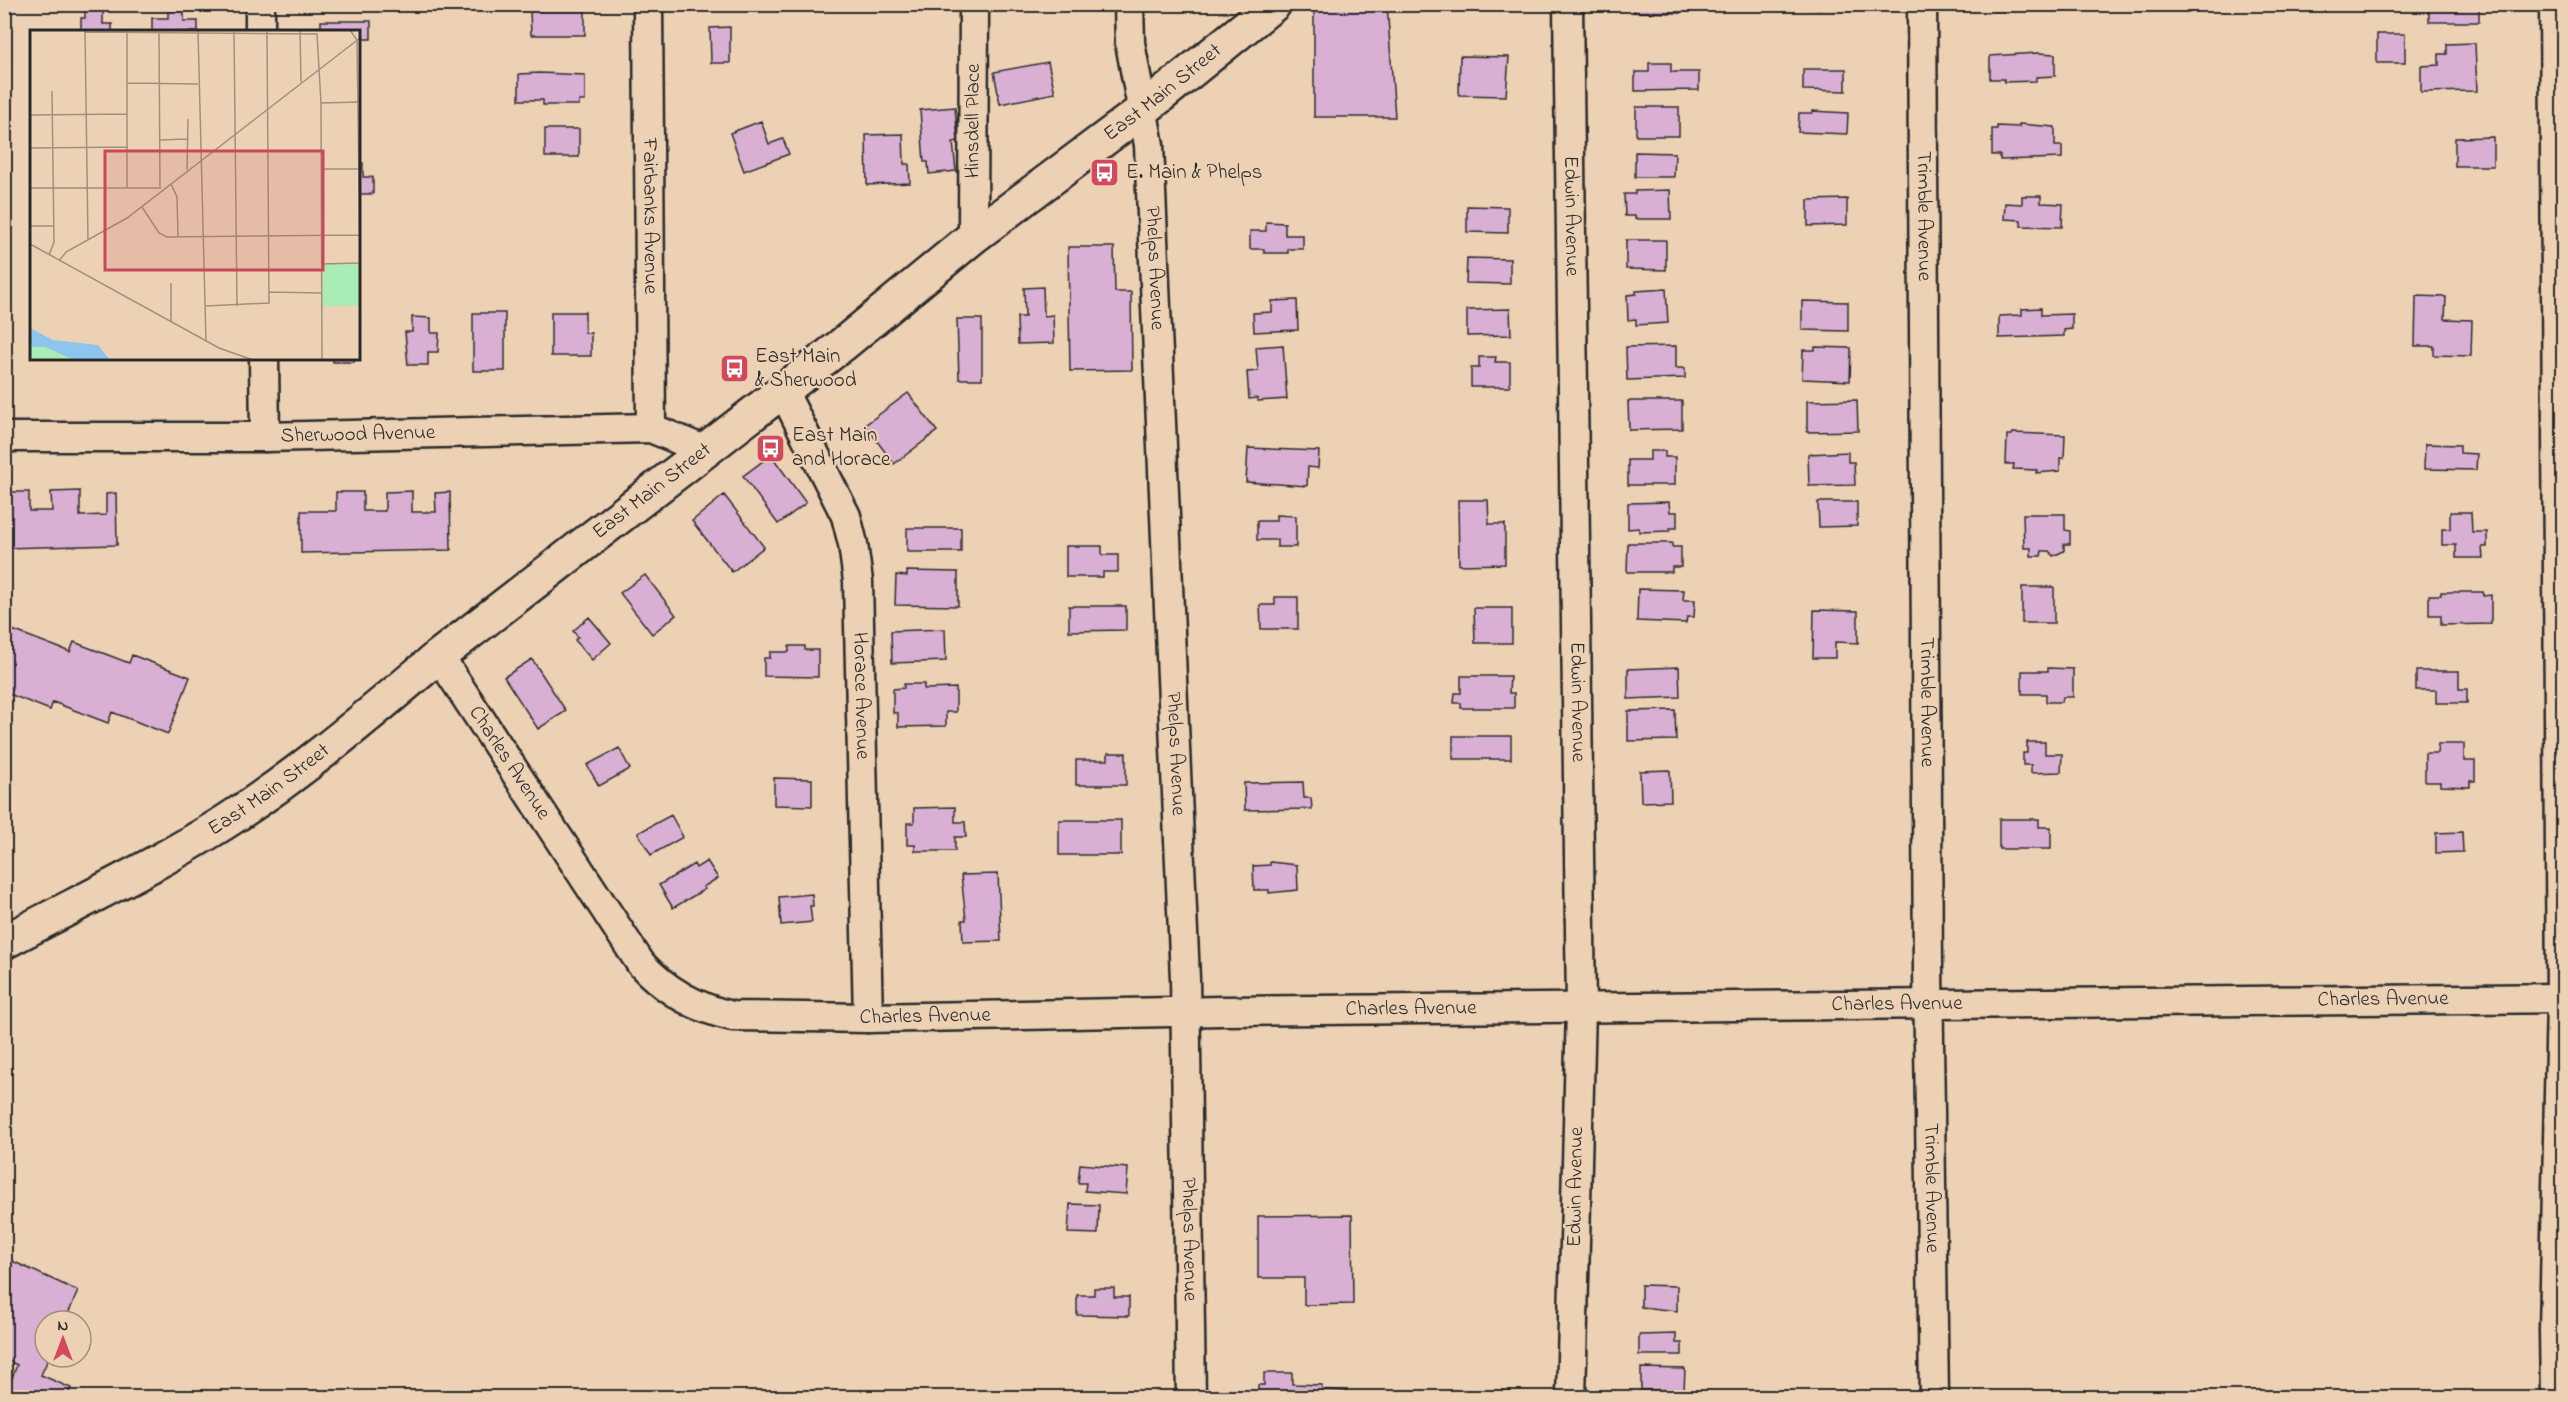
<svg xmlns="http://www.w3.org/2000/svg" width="2568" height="1402" viewBox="0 0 2568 1402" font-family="'Indie Flower',sans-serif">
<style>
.building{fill:#d9afd4;stroke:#2b2b2b;stroke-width:1.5}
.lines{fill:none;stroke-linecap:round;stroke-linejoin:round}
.street-casing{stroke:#2b2b2b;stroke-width:33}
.secondary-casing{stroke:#2b2b2b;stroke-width:38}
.street{stroke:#edd1b4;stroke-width:28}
.secondary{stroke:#edd1b4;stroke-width:33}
.labels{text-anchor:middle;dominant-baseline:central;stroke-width:4.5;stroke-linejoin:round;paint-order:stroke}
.street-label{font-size:21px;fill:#2b2b2b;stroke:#edd1b4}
.poi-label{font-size:21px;fill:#2b2b2b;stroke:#edd1b4;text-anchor:start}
.inset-road{fill:none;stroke:#9f8f7d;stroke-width:1.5}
.view{fill:#c94859;fill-opacity:0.15;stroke:#c94859;stroke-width:3}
.inset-edge{fill:none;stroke:#2b2b2b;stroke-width:3}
</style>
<rect width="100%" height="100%" fill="#edd1b4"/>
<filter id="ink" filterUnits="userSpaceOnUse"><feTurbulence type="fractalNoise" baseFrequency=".0167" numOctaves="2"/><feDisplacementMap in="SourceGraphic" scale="12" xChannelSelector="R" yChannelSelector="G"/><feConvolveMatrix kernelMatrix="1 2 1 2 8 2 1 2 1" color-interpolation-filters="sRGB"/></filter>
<g filter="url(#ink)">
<path class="building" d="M 1327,4 L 1387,4 L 1395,117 L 1314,117 L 1314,14 Z
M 1634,4 L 1680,4 L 1680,13 L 1634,12 Z
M 1785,4 L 1844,4 L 1844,9 L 1785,8 Z
M 1993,4 L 2022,4 L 2022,10 L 1994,11 Z
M 2429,4 L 2479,4 L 2479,22 L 2429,22 Z
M 85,9 L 103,9 L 103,24 L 112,24 L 112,32 L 81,32 L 81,18 L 85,18 Z
M 168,10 L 184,11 L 184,21 L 198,21 L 198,32 L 152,32 L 152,18 L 168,18 Z
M 585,10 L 585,35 L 531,35 L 530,11 Z
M 4,11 L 11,11 L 11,58 L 4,58 Z
M 321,21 L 371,21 L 371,39 L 359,39 L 359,60 L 358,32 L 321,32 Z
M 730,27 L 730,63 L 711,63 L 710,28 Z
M 2377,34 L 2405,34 L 2405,63 L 2377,63 Z
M 2475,43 L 2477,91 L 2421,92 L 2421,66 L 2439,65 L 2439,54 L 2447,54 L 2447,44 Z
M 2038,53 L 2055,54 L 2055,76 L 2036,77 L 2036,81 L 2004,82 L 2004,79 L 1990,79 L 1990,56 Z
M 1460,56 L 1509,57 L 1506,96 L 1459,95 Z
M 1048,62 L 1055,93 L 1000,104 L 994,72 Z
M 1649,63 L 1671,63 L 1671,72 L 1699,72 L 1699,90 L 1635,91 L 1635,72 L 1649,72 Z
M 1803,69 L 1846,69 L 1846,91 L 1803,90 Z
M 540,73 L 585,75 L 585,101 L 579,101 L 579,105 L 543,105 L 543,100 L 519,100 L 519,74 Z
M 955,107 L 958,141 L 953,142 L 956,171 L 929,174 L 928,162 L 924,162 L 920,110 Z
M 1636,107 L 1679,107 L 1679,136 L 1636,136 Z
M 1812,111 L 1848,113 L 1847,134 L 1798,132 L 1799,113 L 1812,113 Z
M 761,121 L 769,144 L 783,139 L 789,154 L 744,171 L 730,133 Z
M 2019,124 L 2055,127 L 2055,146 L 2062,146 L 2062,158 L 2000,160 L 2000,155 L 1992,155 L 1992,129 L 1997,129 L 1997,126 L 2019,127 Z
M 545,129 L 579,129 L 579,157 L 545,157 Z
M 903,134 L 904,164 L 909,164 L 910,183 L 867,185 L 866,135 Z
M 2493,137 L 2493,166 L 2455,166 L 2455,138 Z
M 1635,152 L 1675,153 L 1674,177 L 1635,177 Z
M 358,163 L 363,163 L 363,177 L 373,177 L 373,194 L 358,194 Z
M 1670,190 L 1671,219 L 1635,219 L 1635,216 L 1625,216 L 1624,194 L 1635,194 L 1635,191 Z
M 2022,196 L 2041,196 L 2041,203 L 2063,204 L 2062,227 L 2021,226 L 2021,220 L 2004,219 L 2005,203 L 2022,204 Z
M 1847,199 L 1847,225 L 1808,226 L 1808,200 Z
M 1467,206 L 1508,207 L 1508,233 L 1467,232 Z
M 1266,222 L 1285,223 L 1285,235 L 1303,235 L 1303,249 L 1288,249 L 1288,253 L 1264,253 L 1264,249 L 1250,249 L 1250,231 L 1266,231 Z
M 1626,240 L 1666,240 L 1666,270 L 1626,269 Z
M 1068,247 L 1114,247 L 1115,292 L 1131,292 L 1132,370 L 1070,371 Z
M 1467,258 L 1510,259 L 1510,284 L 1466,283 Z
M 1043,287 L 1044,316 L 1053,315 L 1054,343 L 1018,344 L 1017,317 L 1025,317 L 1024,288 Z
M 1666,289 L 1668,323 L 1636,325 L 1636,319 L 1628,320 L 1627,295 L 1636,294 L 1636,291 Z
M 2416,296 L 2446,297 L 2445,319 L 2472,320 L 2471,356 L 2434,355 L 2434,346 L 2415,346 Z
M 1297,300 L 1298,330 L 1254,332 L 1253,313 L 1272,312 L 1272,301 Z
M 1802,301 L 1848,302 L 1848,331 L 1802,330 Z
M 358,302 L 359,302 L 360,346 L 358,346 Z
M 2041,308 L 2041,315 L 2072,314 L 2072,329 L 2064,330 L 2064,336 L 1999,338 L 1999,316 L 2022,315 L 2022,309 Z
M 1510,309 L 1511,335 L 1467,336 L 1467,310 Z
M 551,312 L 585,312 L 585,333 L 591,333 L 591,356 L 551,356 Z
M 473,313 L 505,313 L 505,371 L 473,371 Z
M 412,317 L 431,318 L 431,333 L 439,333 L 438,352 L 428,352 L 428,365 L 408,365 L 405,332 L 412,332 Z
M 957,319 L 982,319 L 982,379 L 959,379 Z
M 1283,345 L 1287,399 L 1258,401 L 1257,398 L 1249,399 L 1247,372 L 1258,371 L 1256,347 Z
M 1676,346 L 1676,368 L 1685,368 L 1685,378 L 1627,380 L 1626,347 Z
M 1815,347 L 1851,348 L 1850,381 L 1802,379 L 1803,350 L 1815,350 Z
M 1479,357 L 1496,357 L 1495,362 L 1510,362 L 1510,387 L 1471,387 L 1471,368 L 1479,368 Z
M 333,358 L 354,358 L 354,362 L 333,362 Z
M 908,393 L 937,431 L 894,464 L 865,425 Z
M 1857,400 L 1858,431 L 1807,432 L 1807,401 Z
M 1628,401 L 1682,401 L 1682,429 L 1629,430 Z
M 2012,433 L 2065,435 L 2064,458 L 2060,458 L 2060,471 L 2036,473 L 2037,470 L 2013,469 L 2014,464 L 2006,464 L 2007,435 L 2012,435 Z
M 2425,444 L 2460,445 L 2460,453 L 2477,454 L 2476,470 L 2424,469 Z
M 1248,448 L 1319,451 L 1318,468 L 1308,467 L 1307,486 L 1246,482 Z
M 1650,451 L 1665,451 L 1665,457 L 1675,457 L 1675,485 L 1628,485 L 1628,460 L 1650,460 Z
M 1848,452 L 1848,462 L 1854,462 L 1855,485 L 1809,486 L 1808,454 Z
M 771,455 L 806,503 L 778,524 L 743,476 Z
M 80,491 L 80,516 L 106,515 L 106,494 L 116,493 L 117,545 L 4,548 L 4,492 L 29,492 L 29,511 L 52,511 L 51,492 Z
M 412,491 L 412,512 L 436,512 L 435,493 L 450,492 L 451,550 L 301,553 L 301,511 L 336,511 L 336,492 L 363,492 L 363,511 L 385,511 L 385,492 Z
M 724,495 L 764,547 L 732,572 L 692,521 Z
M 1458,500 L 1488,500 L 1489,524 L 1505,524 L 1505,564 L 1459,565 Z
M 1669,502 L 1670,512 L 1677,512 L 1677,528 L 1670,528 L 1670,531 L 1639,532 L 1639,528 L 1628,529 L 1628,503 Z
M 1818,502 L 1857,502 L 1857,526 L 1819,527 Z
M 2450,512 L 2471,512 L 2472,532 L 2487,532 L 2487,547 L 2482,547 L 2483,558 L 2456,558 L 2456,545 L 2442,545 L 2442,529 L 2450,529 Z
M 2023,514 L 2065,514 L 2065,530 L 2070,531 L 2070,544 L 2064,544 L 2064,551 L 2053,556 L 2049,551 L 2042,551 L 2041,556 L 2031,556 L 2031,548 L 2024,548 Z
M 1276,515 L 1296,516 L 1296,547 L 1277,547 L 1277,540 L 1257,540 L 1257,521 L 1276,521 Z
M 907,528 L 961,528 L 961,552 L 907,552 Z
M 1628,543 L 1672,543 L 1672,547 L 1681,547 L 1681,567 L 1672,567 L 1672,572 L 1627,572 Z
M 1066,546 L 1102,546 L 1102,555 L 1118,555 L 1118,572 L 1103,572 L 1103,577 L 1066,577 Z
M 907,571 L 958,572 L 958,606 L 895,605 L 896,575 L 907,576 Z
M 645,575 L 676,615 L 652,634 L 620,593 Z
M 2022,587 L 2054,587 L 2054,623 L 2022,623 Z
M 1638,589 L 1684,590 L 1683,600 L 1695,600 L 1694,617 L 1687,617 L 1686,623 L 1637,621 Z
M 2441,592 L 2483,592 L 2483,596 L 2491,595 L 2491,624 L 2441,625 L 2441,615 L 2429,615 L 2429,595 L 2441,595 Z
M 1275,597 L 1298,597 L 1298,629 L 1261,629 L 1260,605 L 1275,605 Z
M 1069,606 L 1126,606 L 1126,630 L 1069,631 Z
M 1474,608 L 1512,608 L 1512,643 L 1475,643 Z
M 1814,610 L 1858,611 L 1858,643 L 1835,642 L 1835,658 L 1813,658 Z
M 589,617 L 611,643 L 592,660 L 575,640 L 578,637 L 573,631 Z
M 10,629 L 70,652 L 74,642 L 129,663 L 132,655 L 190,677 L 168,734 L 112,712 L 108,723 L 53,702 L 50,710 L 4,692 L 4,644 Z
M 945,629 L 946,661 L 892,663 L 891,631 Z
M 789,646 L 805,646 L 805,650 L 818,650 L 818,677 L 764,676 L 764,658 L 770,658 L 770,652 L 789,652 Z
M 532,659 L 566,711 L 538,729 L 504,677 Z
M 1679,667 L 1680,697 L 1628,699 L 1628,669 Z
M 2048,668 L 2073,669 L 2073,697 L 2063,697 L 2062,702 L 2046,702 L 2046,694 L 2022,694 L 2022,671 L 2048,671 Z
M 2416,671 L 2459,671 L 2459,689 L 2467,689 L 2467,703 L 2436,703 L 2436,690 L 2416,690 Z
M 1461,676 L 1510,676 L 1509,693 L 1514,693 L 1514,708 L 1461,708 L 1461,703 L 1454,703 L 1455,693 L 1461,693 Z
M 904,684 L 924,684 L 924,689 L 956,688 L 956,712 L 946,712 L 946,726 L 898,727 L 898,713 L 893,713 L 893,689 L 904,688 Z
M 1675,710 L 1676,740 L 1628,741 L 1628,711 Z
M 1453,736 L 1511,736 L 1511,759 L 1453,759 Z
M 2027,742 L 2045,742 L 2045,754 L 2062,754 L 2061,772 L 2031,773 L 2031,765 L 2023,765 L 2023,753 L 2027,753 Z
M 2438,744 L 2464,744 L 2464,761 L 2475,761 L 2475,781 L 2470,781 L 2470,787 L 2440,786 L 2440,782 L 2425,782 L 2425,753 L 2437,753 Z
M 619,748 L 630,769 L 599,786 L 587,765 Z
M 1108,753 L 1126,753 L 1126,785 L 1076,785 L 1076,760 L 1108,760 Z
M 1670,770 L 1671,801 L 1641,802 L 1640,771 Z
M 774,778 L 812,779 L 812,806 L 774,805 Z
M 1303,782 L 1304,798 L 1311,798 L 1312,809 L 1245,810 L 1244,783 Z
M 955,807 L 955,822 L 965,822 L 966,837 L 955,837 L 955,851 L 915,851 L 915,845 L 907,845 L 907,823 L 914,823 L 914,808 Z
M 671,815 L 683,837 L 651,855 L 638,833 Z
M 1999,819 L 2039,819 L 2039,827 L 2051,827 L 2051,849 L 1999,849 Z
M 1059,820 L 1121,820 L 1121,855 L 1059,855 Z
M 2462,832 L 2463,852 L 2436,853 L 2436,833 Z
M 707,861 L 718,878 L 703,887 L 705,889 L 673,908 L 659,885 L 694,864 L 696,868 Z
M 1270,862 L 1297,865 L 1298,890 L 1269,893 L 1269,890 L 1254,890 L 1253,866 L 1270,865 Z
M 998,874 L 1001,941 L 963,942 L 962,920 L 966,920 L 961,875 Z
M 812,894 L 813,906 L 810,906 L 812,922 L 781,925 L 779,897 Z
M 1080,1164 L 1128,1168 L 1126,1194 L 1085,1191 L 1086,1183 L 1078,1183 Z
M 1070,1204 L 1099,1205 L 1098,1234 L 1068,1233 Z
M 1352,1215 L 1353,1304 L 1304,1305 L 1304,1278 L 1258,1278 L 1258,1216 Z
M 10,1260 L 78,1291 L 65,1321 L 45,1321 L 45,1357 L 49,1357 L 41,1375 L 71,1388 L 66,1398 L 4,1398 L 17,1365 L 4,1359 L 4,1272 Z
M 1641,1285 L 1677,1286 L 1677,1311 L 1641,1307 Z
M 1094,1288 L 1114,1288 L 1114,1297 L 1129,1297 L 1129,1316 L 1077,1315 L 1077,1295 L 1094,1295 Z
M 1676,1334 L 1676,1343 L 1682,1343 L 1682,1355 L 1639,1355 L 1639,1335 Z
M 1641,1368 L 1685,1369 L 1684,1390 L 1641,1390 Z
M 1264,1373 L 1292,1373 L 1292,1384 L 1322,1385 L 1322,1390 L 1346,1391 L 1346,1398 L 1258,1398 L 1258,1385 L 1264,1385 Z
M 1511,1391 L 1511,1398 L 1480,1398 L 1480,1392 Z"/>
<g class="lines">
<defs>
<g id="street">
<path d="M 260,4 L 260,32"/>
<path id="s1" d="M 648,4 L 651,428"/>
<path id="s2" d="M 1129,4 L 1130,43 L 1149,145 L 1185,979 L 1191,1398"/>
<path id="s3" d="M 1568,4 L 1581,1008 L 1571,1398"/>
<path id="s4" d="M 1922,4 L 1928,970 L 1934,1398"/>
<path d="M 2554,4 L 2561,999 L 2554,1330 L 2555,1398"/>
<path id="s5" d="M 973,237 L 974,4"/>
<path d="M 264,358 L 265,437"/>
<path id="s6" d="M 783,391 L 846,516 L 853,544 L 858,581 L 868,1018"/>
<path id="s7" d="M 4,437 L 265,437 L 651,428 L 706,451"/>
<path id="s8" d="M 439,656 L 641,964 C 666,991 696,1008 732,1016 L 868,1018 L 1221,1011 L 2564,998"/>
</g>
<g id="secondary">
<path id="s9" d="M 4,942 C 77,903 152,868 222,824 C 298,776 370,714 439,656 L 842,345 L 973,237 L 1143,110 L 1274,4"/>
</g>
</defs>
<use href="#street" class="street-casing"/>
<use href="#secondary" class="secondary-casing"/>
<use href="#street" class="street"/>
<use href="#secondary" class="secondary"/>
</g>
</g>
<defs>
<symbol id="bus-square" viewBox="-11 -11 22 22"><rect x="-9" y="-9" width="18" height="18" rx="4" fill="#d1495b" stroke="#edd1b4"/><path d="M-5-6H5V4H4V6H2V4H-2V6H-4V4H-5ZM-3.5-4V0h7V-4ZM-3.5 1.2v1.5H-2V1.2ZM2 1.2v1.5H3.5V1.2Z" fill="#fff"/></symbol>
</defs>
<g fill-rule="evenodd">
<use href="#bus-square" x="1088" y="156" width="33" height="33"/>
<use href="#bus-square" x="718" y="352" width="33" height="33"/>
<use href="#bus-square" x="754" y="432" width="33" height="33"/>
</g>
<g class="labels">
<g class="street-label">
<text stroke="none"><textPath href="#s9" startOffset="1440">East Main Street</textPath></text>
<text stroke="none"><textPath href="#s5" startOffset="116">Hinsdell Place</textPath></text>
<text stroke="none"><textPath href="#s3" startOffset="212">Edwin Avenue</textPath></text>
<text stroke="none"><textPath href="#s4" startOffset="212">Trimble Avenue</textPath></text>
<text stroke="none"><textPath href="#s1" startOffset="212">Fairbanks Avenue</textPath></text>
<text stroke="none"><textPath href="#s2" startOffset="266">Phelps Avenue</textPath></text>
<text stroke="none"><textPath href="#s7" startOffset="354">Sherwood Avenue</textPath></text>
<text stroke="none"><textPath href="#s9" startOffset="792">East Main Street</textPath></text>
<text stroke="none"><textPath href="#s6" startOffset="321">Horace Avenue</textPath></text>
<text stroke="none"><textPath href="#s3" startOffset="698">Edwin Avenue</textPath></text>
<text stroke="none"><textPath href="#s4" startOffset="698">Trimble Avenue</textPath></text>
<text stroke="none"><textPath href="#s2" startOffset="752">Phelps Avenue</textPath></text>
<text stroke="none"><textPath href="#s8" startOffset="128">Charles Avenue</textPath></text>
<text stroke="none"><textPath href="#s9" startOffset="306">East Main Street</textPath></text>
<text stroke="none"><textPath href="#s8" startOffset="2126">Charles Avenue</textPath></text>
<text stroke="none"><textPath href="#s8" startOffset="1640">Charles Avenue</textPath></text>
<text stroke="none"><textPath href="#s8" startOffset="1154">Charles Avenue</textPath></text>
<text stroke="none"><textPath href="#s8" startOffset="668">Charles Avenue</textPath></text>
<text transform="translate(1576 1187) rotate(-89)">Edwin Avenue</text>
<text stroke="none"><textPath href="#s4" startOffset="1184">Trimble Avenue</textPath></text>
<text stroke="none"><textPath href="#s2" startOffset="1238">Phelps Avenue</textPath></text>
</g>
<g class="poi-label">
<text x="1126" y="173">E. Main &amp; Phelps</text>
<text x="755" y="357">East Main<tspan x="755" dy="24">&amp; Sherwood</tspan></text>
<text x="792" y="436">East Main<tspan x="792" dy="24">and Horace</tspan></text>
</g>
</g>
<g transform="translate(30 30)">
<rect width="330" height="330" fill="#edd1b4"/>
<path d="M 293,234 L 330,234 L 330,276 L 293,276 ZM 0,315 L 15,317 L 44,330 L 0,330 Z" fill="#a9ecb6"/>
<path d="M 0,298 L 23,310 L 68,315 L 80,330 L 44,330 L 15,317 L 4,317 L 0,315 Z" fill="#8ec5ed"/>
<path class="inset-road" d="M 270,0 L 271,52M 320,0 L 327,10 L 330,233M 55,1 L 58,210M 168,1 L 176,312M 55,2 L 287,4 L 291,73 L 292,330M 97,2 L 97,158M 129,2 L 130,157M 204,2 L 207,276M 97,53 L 168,54M 291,73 L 330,72M 0,85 L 97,84M 130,110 L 157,109M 0,118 L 97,117M 291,139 L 330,139M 157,140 L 158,89M 141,154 L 147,167 L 148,207M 0,158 L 131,158M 112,177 L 129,203 L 137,207 L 330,205M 0,196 L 24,196M 0,214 L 189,318 L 223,330M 19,225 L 24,212 L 22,61M 29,231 L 36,222 L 97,188 L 330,8M 291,234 L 330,233M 141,253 L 141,292M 239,262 L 292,263M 176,276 L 239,273 L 237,2"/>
<path class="view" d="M 75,121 L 293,121 L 293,240 L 75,240 Z"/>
<rect width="330" height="330" class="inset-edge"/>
</g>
<rect width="2568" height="1402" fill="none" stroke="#edd1b4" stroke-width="24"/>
<rect x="12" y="12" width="2544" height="1378" fill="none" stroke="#2b2b2b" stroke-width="2" filter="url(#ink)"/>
<g transform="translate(63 1339)"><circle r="28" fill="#edd1b4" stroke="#9f8f7d" stroke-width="1.5"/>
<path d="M0-4.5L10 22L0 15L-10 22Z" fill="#d1495b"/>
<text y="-9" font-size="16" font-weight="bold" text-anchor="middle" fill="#2b2b2b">N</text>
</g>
</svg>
